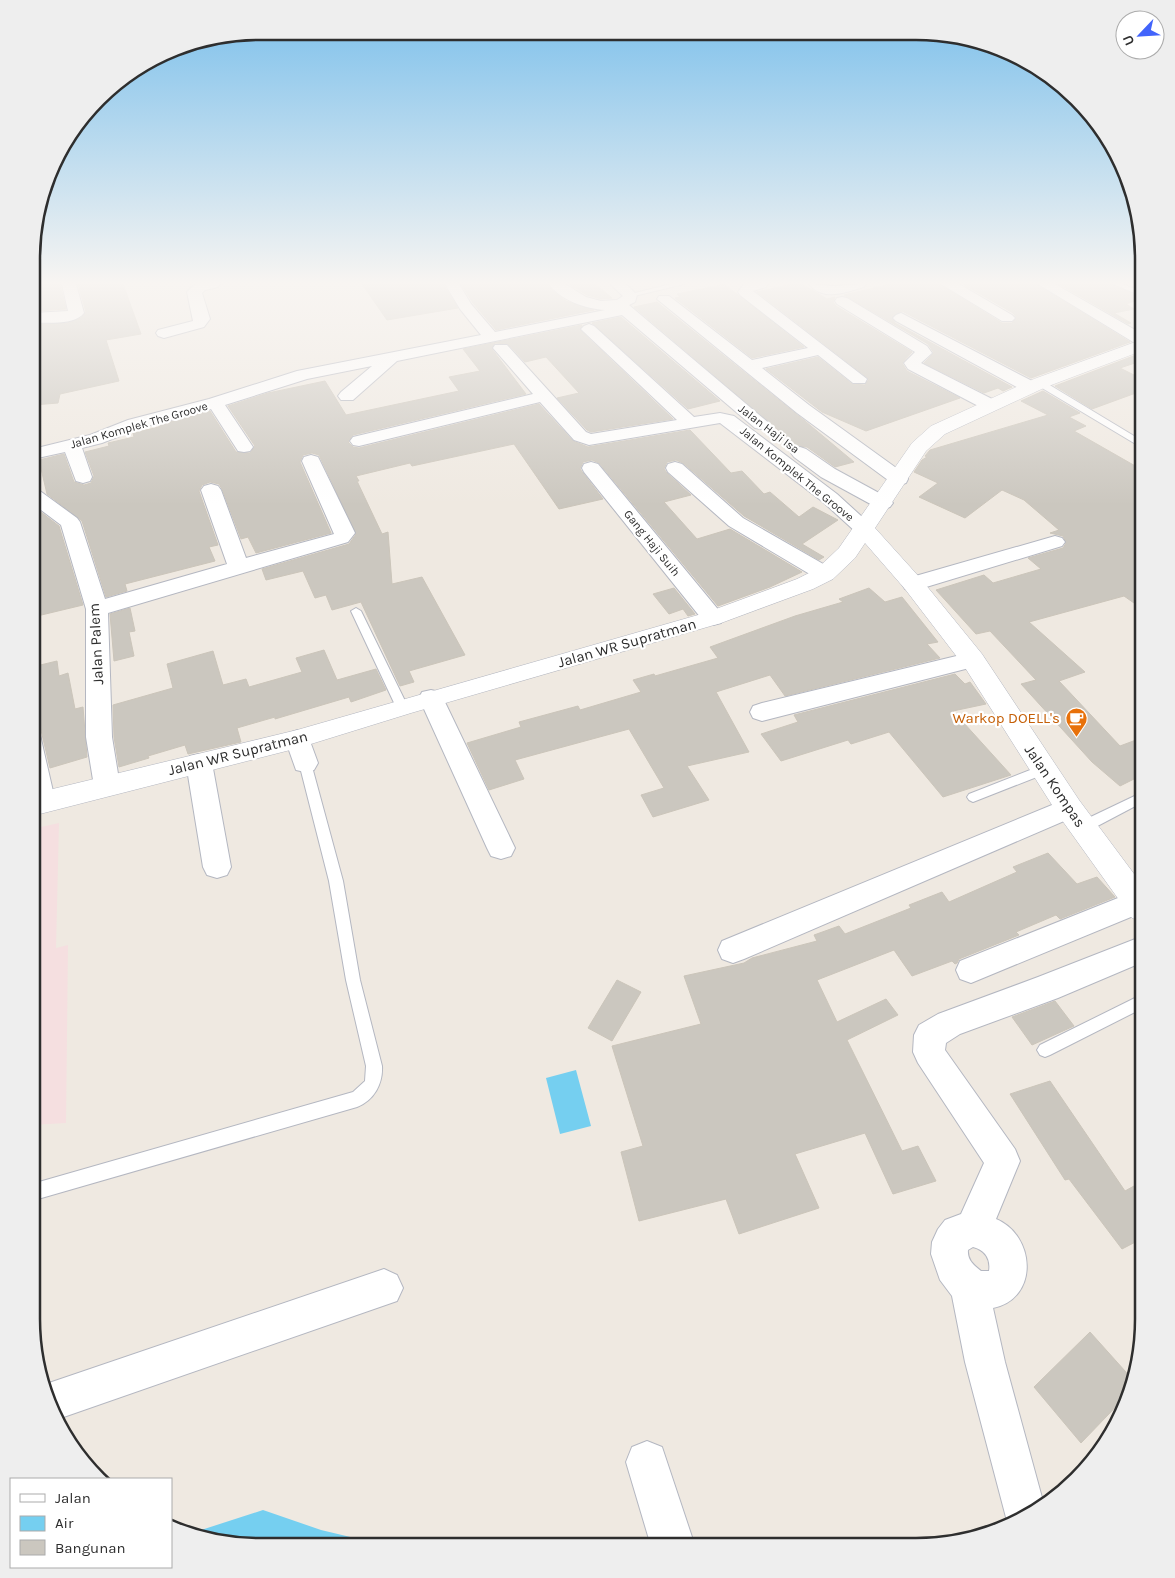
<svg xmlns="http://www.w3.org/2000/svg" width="1175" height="1578" viewBox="0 0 1175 1578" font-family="Karla,sans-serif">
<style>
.medical{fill:#f5dfe0}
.water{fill:#75cff0}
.building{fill:#cbc7bf;stroke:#cbc5ba}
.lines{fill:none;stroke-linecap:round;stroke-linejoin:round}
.lane-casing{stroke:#b4b7c1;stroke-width:2}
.street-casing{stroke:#b4b7c1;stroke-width:2}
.secondary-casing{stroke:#b4b7c1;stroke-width:1}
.lane{fill:#fff;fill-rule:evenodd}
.street{fill:#fff;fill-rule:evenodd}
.secondary{fill:#fff;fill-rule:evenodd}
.labels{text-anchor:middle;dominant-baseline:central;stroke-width:4.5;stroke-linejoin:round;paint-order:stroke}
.far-street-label{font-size:12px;fill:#2e2e2e;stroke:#fff}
.street-label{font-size:15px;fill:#2e2e2e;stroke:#fff}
.food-label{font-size:15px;fill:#c56008;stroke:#fff;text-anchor:end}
.rim{fill:none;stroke:#2e2e2e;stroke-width:2.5}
</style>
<rect width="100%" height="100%" fill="#efe9e1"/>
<path class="medical" d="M 59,823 L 56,948 L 68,945 L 66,1123 L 32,1125 L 32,829 Z"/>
<path class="water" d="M 576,1070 L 591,1126 L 560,1134 L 546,1078 Z
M 263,1510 L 321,1530 L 384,1545 L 230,1545 L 195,1532 Z"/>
<path class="building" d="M 33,284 L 60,284 L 66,309 L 33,311 Z
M 78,284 L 123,284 L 141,334 L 106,340 L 119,381 L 60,394 L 58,403 L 33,405 L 33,325 L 67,323 L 81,318 L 86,312 Z
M 362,284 L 443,284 L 458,308 L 387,320 Z
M 461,284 L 547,284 L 553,291 L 566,301 L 594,310 L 496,330 L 473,303 Z
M 569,284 L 595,284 L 612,298 L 601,299 L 587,295 Z
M 792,284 L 802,284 L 827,299 L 835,297 L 833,302 L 836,306 L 912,352 L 902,363 L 907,371 L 960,398 L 866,431 L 822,412 L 766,369 L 818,357 L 852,384 L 865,385 L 869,379 L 757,292 Z
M 891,284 L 939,284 L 1002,323 L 1012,323 L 1017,318 L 1013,313 L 963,284 L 1036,284 L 1130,342 L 1031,378 L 902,311 L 892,317 L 895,323 L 1012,387 L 1003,391 L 998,388 L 984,393 L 924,363 L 934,353 L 928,344 L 844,295 Z
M 1059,284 L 1111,284 L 1143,298 L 1126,304 L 1134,309 L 1114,313 L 1131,323 L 1128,324 Z
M 721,285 L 725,285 L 737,294 L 804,347 L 752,358 L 675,298 L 680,297 L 677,294 Z
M 657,302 L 805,421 L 854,462 L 835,467 L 807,447 L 797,446 L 634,307 Z
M 621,317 L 720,401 L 688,409 L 592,323 Z
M 582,325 L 580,330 L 673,419 L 591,432 L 587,430 L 557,398 L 579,393 L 546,357 L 525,362 L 508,344 L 495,343 L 492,349 L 526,394 L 353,435 L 348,442 L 353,447 L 359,448 L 539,404 L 573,441 L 588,447 L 690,430 L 731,473 L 742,471 L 764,494 L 770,492 L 799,517 L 813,507 L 838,520 L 802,544 L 824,557 L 819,560 L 744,516 L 683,463 L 676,460 L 667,462 L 664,469 L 667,473 L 691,495 L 664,502 L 697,539 L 730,529 L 802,572 L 770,587 L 718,606 L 599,463 L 592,460 L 583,462 L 580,469 L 603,499 L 559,509 L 514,444 L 412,466 L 410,463 L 356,476 L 359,481 L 357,481 L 382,534 L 388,532 L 392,584 L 422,577 L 465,655 L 409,671 L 414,682 L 400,686 L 361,602 L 332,610 L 326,595 L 315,598 L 303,571 L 266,580 L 262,569 L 349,544 L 356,534 L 319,455 L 312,453 L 303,455 L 300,462 L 331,533 L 256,553 L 248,537 L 241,539 L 222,489 L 219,484 L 210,482 L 202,485 L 199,491 L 218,545 L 209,547 L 215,561 L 125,584 L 127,591 L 106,597 L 82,521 L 47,494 L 39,460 L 64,454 L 74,482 L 84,485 L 91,483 L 94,476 L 85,452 L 109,446 L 108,443 L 134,437 L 133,433 L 159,427 L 159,425 L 210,411 L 236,452 L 250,453 L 255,446 L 228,406 L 268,393 L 325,381 L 346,415 L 459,391 L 449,377 L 480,371 L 463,349 Z
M 1144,352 L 1144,360 L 1120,368 L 1144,380 L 1144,390 L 1092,409 L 1055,386 Z
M 1043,391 L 1080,413 L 1069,417 L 1086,426 L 1074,431 L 1144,471 L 1144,610 L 1124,596 L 1029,622 L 1085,672 L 1059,681 L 1120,746 L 1144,737 L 1144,774 L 1120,786 L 1092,762 L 1021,684 L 1036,680 L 990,631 L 976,634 L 936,590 L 984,575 L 993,583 L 1041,569 L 1028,558 L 1063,548 L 1066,543 L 1063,536 L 1050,533 L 1059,530 L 1024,500 L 1002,490 L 965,518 L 919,497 L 938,483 L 914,472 L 922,460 L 927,457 L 925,456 L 930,450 L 1048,415 L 1021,401 Z
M 33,506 L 59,526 L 83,605 L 33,617 Z
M 674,588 L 695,614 L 688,616 L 683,609 L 669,614 L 653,594 Z
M 869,588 L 885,602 L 902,597 L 938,642 L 927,644 L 940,658 L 785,696 L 770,675 L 716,692 L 749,752 L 687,766 L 709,800 L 653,817 L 641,795 L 664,788 L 629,729 L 515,760 L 524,779 L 489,790 L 467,743 L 521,727 L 519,722 L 578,706 L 580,710 L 641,692 L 633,680 L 654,674 L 655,676 L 718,658 L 710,647 L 795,616 L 843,602 L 839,599 Z
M 130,608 L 135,631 L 129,632 L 134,656 L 114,661 L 110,614 Z
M 324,650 L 337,680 L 376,669 L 386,690 L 351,702 L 349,697 L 275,719 L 275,717 L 237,728 L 241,742 L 188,754 L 185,745 L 148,756 L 149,758 L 119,767 L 114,737 L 113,705 L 173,688 L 167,664 L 213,651 L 223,685 L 246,679 L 249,687 L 302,672 L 296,658 Z
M 57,661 L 59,676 L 68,673 L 75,709 L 83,707 L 87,757 L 50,768 L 40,726 L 32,720 L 32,667 Z
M 955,674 L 965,684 L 970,682 L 986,704 L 953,711 L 1011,775 L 943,797 L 889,732 L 851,744 L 848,740 L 781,761 L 761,734 L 798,722 L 794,715 Z
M 1048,853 L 1077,884 L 1097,877 L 1115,897 L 1060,919 L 1056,915 L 1016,932 L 1019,935 L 959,959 L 957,963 L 955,964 L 952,961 L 912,976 L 894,950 L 817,980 L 837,1022 L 886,999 L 898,1015 L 847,1040 L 902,1151 L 918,1146 L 936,1181 L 893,1194 L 865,1133 L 795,1154 L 819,1208 L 739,1234 L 726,1199 L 639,1221 L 621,1152 L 643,1146 L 612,1046 L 701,1024 L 684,976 L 744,963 L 752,958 L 817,941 L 814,935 L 839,926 L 845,934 L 911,908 L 909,905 L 942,892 L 949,902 L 1017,872 L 1013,867 Z
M 617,980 L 641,992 L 612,1041 L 588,1028 Z
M 1055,1001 L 1074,1026 L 1032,1045 L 1012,1017 Z
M 1050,1081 L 1125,1191 L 1143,1181 L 1143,1238 L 1122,1249 L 1069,1179 L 1065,1180 L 1010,1094 Z
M 1090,1332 L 1134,1381 L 1132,1390 L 1081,1443 L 1034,1387 Z"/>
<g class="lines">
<defs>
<path id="lane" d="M 671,284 L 684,284 L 630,297 L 627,295 Z
M 1113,284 L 1122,284 L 1144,292 L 1144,297 Z
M 1037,381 L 1043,381 L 1144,442 L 1144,449 L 1037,385 Z
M 356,608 L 361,611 L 408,707 L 406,710 L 402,711 L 396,707 L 351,611 Z
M 32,722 L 38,726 L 55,800 L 53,803 L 45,803 L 43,800 L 32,754 Z
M 305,758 L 309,760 L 311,763 L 343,881 L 360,980 L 382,1066 C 383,1084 374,1100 357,1107 L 31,1201 L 32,1184 L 353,1092 L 365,1081 L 366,1066 L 346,980 L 329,881 L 299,763 L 301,760 Z
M 1043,765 L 1047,767 L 1049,770 L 1047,773 L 973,802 L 969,800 L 967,797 L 969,794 Z
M 1143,792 L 1143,802 L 1088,831 L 1078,831 L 1077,827 L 1078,823 Z
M 1143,994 L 1143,1008 L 1050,1055 L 1045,1057 L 1040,1055 L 1037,1050 L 1040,1045 Z"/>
<path id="street" d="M 62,284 L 76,284 L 84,313 C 74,326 47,322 33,323 L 33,313 L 68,311 Z
M 195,284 L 220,284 L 218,287 L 205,290 L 202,293 L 210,319 L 204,327 L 164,338 L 158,336 L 156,333 L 158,330 L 193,321 L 187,292 Z
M 445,284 L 459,284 L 471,304 L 495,332 L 605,310 C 586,309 560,300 549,284 L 565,284 L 586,297 L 601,301 L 617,300 L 623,296 L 610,284 L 626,284 L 637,295 L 635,302 L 629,305 L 770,424 L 767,428 L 761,429 L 755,428 L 622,315 L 397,361 L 353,400 L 341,400 L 338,396 L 341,392 L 372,366 L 307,379 L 225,405 L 253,447 L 250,451 L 244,452 L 238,451 L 211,409 L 140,428 L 102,443 L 82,448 L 92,477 L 90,481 L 83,483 L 76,481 L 65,452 L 33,459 L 33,449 L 90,435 L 128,420 L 209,399 L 297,371 L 481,335 L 460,309 Z
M 744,284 L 768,284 L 766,287 L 753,291 L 867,379 L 865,383 L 853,383 L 818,355 L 762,368 L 809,405 L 906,475 L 908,479 L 906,483 L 899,485 L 892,483 L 797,413 L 657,299 L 659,296 L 669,296 L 752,360 L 808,348 L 740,295 L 738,292 Z
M 809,284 C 817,284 826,286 833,286 C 844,286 855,284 866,284 L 864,287 C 846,292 823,302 809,284 Z
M 941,284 L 959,284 L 1012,315 L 1015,318 L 1012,321 L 1002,321 Z
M 1038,284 L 1055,284 L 1144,335 L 1144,347 L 1138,345 Z
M 842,297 L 847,298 L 927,346 L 932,353 L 921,363 L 996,401 L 999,405 L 996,409 L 990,410 L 984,409 L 908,369 L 904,363 L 915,352 L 837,304 L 835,301 L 837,298 Z
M 901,313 L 1036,383 L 1038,387 L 1036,391 L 1024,391 L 896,321 L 893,318 L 896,315 Z
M 589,324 L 594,326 L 694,417 L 720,413 L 734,416 L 837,494 L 871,525 L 874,529 L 871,533 L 864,535 L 857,533 L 823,502 L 720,423 L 589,445 L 574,440 L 540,402 L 359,446 L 353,445 L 350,441 L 353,437 L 533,394 L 493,348 L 495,345 L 507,345 L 586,432 L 591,434 L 677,420 L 584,332 L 581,329 L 584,326 Z
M 800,447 L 806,449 L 835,469 L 890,499 L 893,503 L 890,507 L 883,509 L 876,507 L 821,477 L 794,457 L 791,453 L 794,449 Z
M 311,455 L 318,457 L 320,461 L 355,533 L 348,542 L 108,613 L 112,737 L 120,786 L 116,793 L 107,796 L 98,793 L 94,786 L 86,737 L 86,609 L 61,525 L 33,504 L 33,489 L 40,491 L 77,518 L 80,522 L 105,599 L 227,564 L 201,490 L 204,486 L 211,484 L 218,486 L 221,490 L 246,558 L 334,534 L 302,461 L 304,457 Z
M 591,462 L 598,464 L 721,613 L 724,618 L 721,623 L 713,625 L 705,623 L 584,472 L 582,468 L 584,464 Z
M 675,462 L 682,464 L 743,518 L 832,569 L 836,574 L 832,579 L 825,580 L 818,579 L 729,526 L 668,472 L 666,468 L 668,464 Z
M 1055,536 L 1062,538 L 1065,542 L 1062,546 L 913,591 L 905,589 L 902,584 L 905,579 Z
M 973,652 L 981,655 L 985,660 L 981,665 L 762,721 L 753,718 L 750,712 L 753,706 L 762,703 Z
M 431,690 L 440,692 L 443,698 L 515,848 L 511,856 L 501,859 L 491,856 L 487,848 L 419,698 L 422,692 Z
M 298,730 L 307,733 L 318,763 L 314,770 L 305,772 L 296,770 L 285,739 L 289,733 Z
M 199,754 L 208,756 L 212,763 L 231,867 L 227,875 L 217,878 L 207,875 L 203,867 L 186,763 L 190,756 Z
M 1069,798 L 1078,801 L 1082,808 L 1078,815 L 744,959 L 733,963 L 722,959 L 718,950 L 722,941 Z
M 1138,890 L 1143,892 L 1143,912 L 971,983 L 960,979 L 956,970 L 960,961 Z
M 1143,936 L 1143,962 L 1058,998 L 960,1034 L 946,1043 L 945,1050 L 1015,1149 L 1020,1161 L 996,1219 C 1035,1235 1040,1298 993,1308 L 1005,1362 L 1044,1505 L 1017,1523 L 1008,1525 L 965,1362 L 952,1296 L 940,1280 L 931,1254 L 932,1242 L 938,1229 L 945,1220 L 961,1214 L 984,1163 L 918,1063 L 913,1052 L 914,1035 L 919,1025 L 938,1014 L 1038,977 ZM 973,1247 C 985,1250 991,1259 989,1271 L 981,1271 C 974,1265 967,1260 968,1250 Z
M 384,1269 L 397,1275 L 403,1288 L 397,1301 L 55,1420 L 46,1384 Z
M 647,1441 L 662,1447 L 695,1546 L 651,1546 L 626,1462 L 632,1447 Z"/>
<path id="secondary" d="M 1144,339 L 1144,350 L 1046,387 L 945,434 L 926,451 L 875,528 L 921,579 L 982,654 L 1079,800 L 1143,886 L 1143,922 L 1132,918 L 1059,816 L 964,666 L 905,589 L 865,543 L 855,558 L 833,579 L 813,589 L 721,623 L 411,713 L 298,748 L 32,816 L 32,794 L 297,730 L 705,613 L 797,579 L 817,569 L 839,548 L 912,443 L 931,426 L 1034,379 Z"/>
</defs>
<use href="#lane" class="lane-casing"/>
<use href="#street" class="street-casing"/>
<use href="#secondary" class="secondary-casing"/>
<use href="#lane" class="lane"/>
<use href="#street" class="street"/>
<use href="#secondary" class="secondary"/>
</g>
<linearGradient id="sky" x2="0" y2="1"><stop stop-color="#7abfeb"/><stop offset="0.56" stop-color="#f8f5f2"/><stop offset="1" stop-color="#f8f5f2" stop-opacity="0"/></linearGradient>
<rect width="1175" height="505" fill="url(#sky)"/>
<defs>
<symbol id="cafe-pin" viewBox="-11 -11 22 30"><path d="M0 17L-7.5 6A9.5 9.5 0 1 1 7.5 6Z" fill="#e8710a" stroke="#fff"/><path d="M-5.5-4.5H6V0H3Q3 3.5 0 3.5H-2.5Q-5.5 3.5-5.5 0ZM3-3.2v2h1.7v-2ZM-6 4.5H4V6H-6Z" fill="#fff"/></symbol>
</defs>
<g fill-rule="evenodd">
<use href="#cafe-pin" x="1064" y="706" width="25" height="34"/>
</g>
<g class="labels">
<g class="far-street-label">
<text transform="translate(139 425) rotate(-16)">Jalan Komplek The Groove</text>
<text transform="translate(769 429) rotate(37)">Jalan Haji Isa</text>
<text transform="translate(797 474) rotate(39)">Jalan Komplek The Groove</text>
<text transform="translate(652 543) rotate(51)">Gang Haji Suih</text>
</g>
<g class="street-label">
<text transform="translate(627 643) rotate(-16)">Jalan WR Supratman</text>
<text transform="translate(96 644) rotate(-93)">Jalan Palem</text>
<text transform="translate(238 753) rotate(-14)">Jalan WR Supratman</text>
<text transform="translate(1055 786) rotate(56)">Jalan Kompas</text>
</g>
<g class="food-label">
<text x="1060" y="718">Warkop DOELL's</text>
</g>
</g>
<path d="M0 0H1175V1578H0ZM259 40H916A219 219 0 0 1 1135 259V1319A219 219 0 0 1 916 1538H259A219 219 0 0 1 40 1319V259A219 219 0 0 1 259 40Z" fill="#eee" fill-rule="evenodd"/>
<path class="rim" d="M259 40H916A219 219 0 0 1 1135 259V1319A219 219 0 0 1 916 1538H259A219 219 0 0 1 40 1319V259A219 219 0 0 1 259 40Z"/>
<rect x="10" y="1478" width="162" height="90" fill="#ffffff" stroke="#ababab"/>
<rect x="20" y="1494" width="25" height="8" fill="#ffffff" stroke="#ababab"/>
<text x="55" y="1503" font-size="15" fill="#2e2e2e">Jalan</text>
<rect x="20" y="1516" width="25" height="15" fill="#75cff0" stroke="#ababab"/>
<text x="55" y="1528" font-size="15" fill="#2e2e2e">Air</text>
<rect x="20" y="1540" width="25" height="15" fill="#cbc7bf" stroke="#ababab"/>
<text x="55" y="1553" font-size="15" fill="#2e2e2e">Bangunan</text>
<g transform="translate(1140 35) rotate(245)"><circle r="24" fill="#ffffff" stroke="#ababab"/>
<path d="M0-4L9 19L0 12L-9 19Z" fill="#4264fb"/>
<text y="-8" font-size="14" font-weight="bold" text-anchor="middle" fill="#2e2e2e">U</text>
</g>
</svg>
